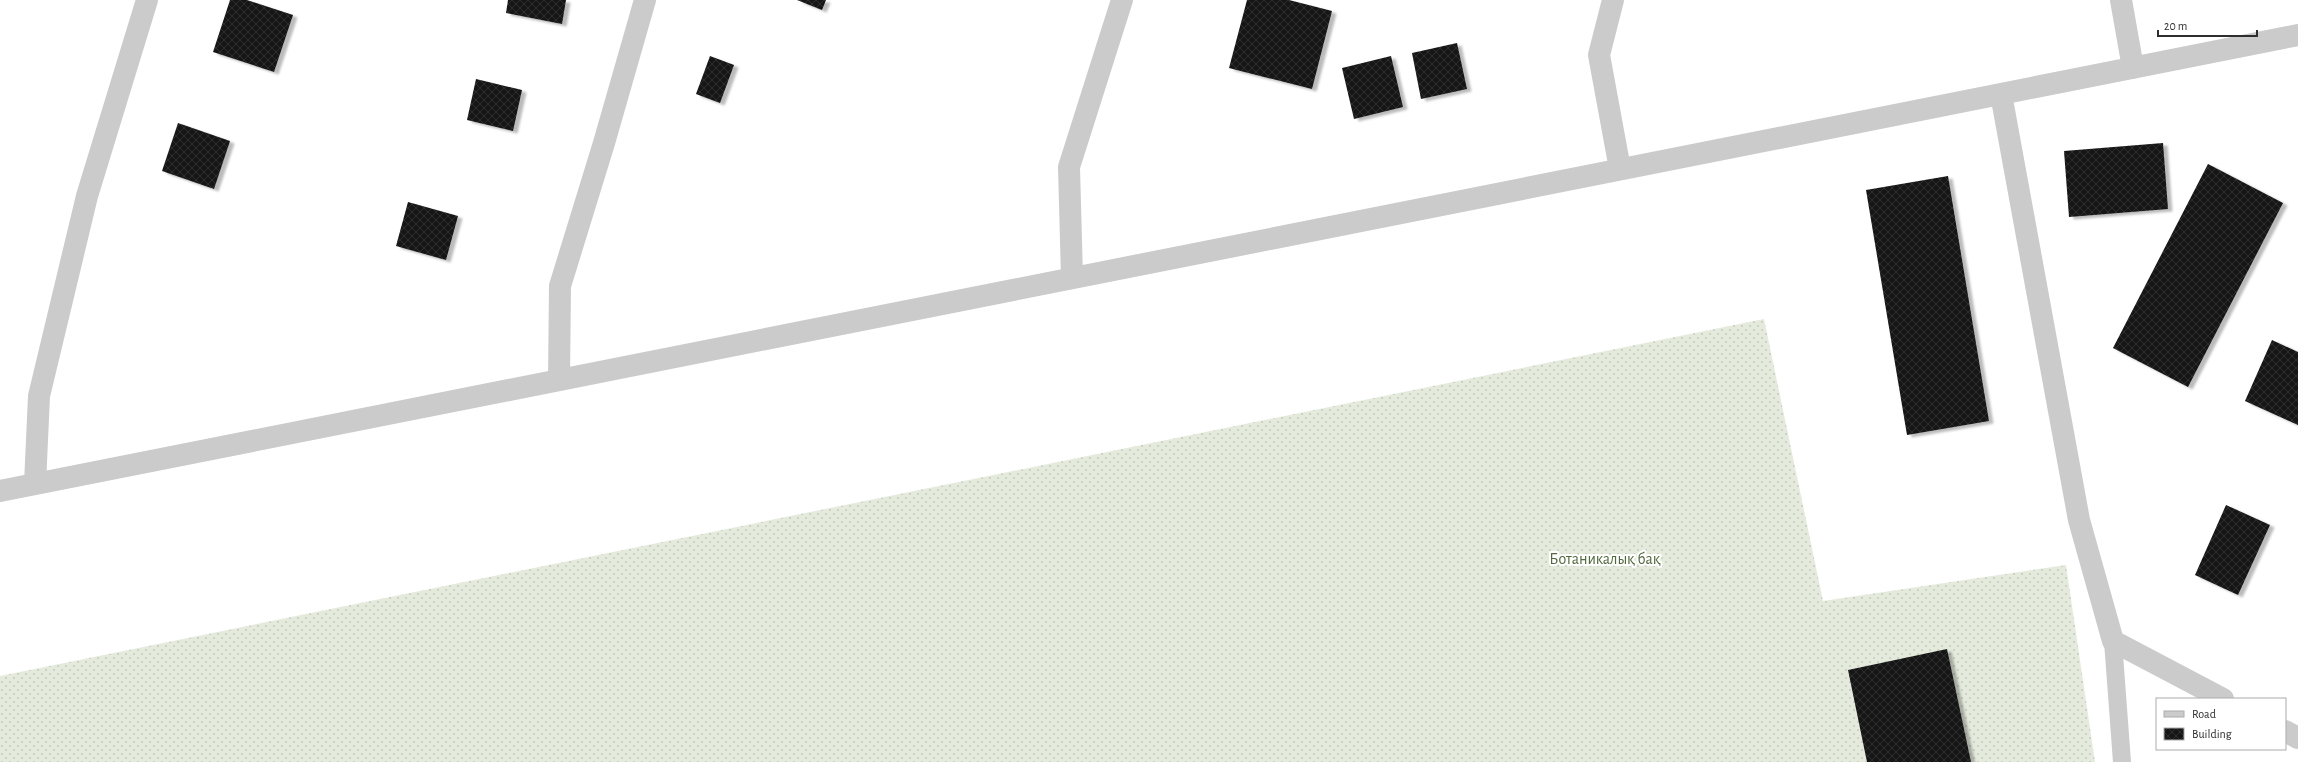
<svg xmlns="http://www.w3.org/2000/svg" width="2298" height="762" viewBox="0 0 2298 762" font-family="'Alegreya Sans',sans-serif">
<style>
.grass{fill:url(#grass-dots)}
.building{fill:url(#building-cross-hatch);filter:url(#shadow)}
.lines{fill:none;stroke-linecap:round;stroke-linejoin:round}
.service{stroke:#cbcbcb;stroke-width:18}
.minor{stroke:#cbcbcb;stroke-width:22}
.labels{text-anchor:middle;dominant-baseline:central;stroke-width:4;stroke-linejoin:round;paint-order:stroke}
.park-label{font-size:16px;fill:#51693d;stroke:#fff}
</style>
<defs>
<pattern id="grass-dots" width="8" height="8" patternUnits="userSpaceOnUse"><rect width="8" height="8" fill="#e4ebdd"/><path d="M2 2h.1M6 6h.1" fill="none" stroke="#c4cabe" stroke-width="1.8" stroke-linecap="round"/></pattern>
<pattern id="building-cross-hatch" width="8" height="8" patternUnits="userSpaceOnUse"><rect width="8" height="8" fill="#151515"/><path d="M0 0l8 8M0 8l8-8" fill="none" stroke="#2f2f2f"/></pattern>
<filter id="shadow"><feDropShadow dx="4.5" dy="2.5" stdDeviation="1" flood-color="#0004"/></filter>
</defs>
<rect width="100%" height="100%" fill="#fff"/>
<path class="grass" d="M 1764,319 L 1823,601 L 2066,565 L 2095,762 L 0,762 L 0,676 Z"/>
<path class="building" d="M 230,0 L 247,0 L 293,15 L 274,72 L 213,52 Z
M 508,0 L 566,0 L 562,24 L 506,13 Z
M 797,0 L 826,0 L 822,10 Z
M 1247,0 L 1289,0 L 1332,11 L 1312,89 L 1229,68 Z
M 1457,43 L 1467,89 L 1421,99 L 1412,53 Z
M 710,56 L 734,65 L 720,103 L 696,94 Z
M 1391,56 L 1403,107 L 1354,119 L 1342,68 Z
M 476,79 L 522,90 L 513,131 L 467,120 Z
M 178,123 L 230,141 L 214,189 L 162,171 Z
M 2163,143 L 2168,209 L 2069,217 L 2064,151 Z
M 2208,164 L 2283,203 L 2188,387 L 2113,348 Z
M 1948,176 L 1989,421 L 1907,435 L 1866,190 Z
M 408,202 L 458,216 L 446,260 L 396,246 Z
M 2272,340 L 2298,352 L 2298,425 L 2245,401 Z
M 2226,505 L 2270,525 L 2238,595 L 2195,575 Z
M 1947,649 L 1971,762 L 1867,762 L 1848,670 Z"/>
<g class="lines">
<path class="service" d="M 2113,641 L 2122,762"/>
<path class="minor" d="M 1613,0 L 1599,55 L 1620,169
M 2121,0 L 2133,68
M 2001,94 L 2079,520 L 2113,641 L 2223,699
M 1072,278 L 1069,167 L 1122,0
M 559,380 L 560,286 L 604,143 L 645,0
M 35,484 L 39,396 L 87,196 L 147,0
M 0,491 L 2298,35
M 2285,731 L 2298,738"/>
</g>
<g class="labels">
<g class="park-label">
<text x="1605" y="559">Ботаникалық бақ</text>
</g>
</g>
<rect x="2156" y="698" width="130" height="52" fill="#ffffff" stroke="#ababab"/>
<rect x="2164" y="711" width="20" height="6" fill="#cbcbcb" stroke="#ababab"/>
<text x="2192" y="718" font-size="12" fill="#2e2e2e">Road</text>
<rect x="2164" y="728" width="20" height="12" fill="url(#building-cross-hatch)" stroke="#ababab"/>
<text x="2192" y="738" font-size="12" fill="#2e2e2e">Building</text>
<path d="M2158 30v6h99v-6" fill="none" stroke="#2e2e2e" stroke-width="2"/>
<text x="2164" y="30" font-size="12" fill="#2e2e2e" stroke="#ffffff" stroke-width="3" paint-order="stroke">20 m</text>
</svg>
